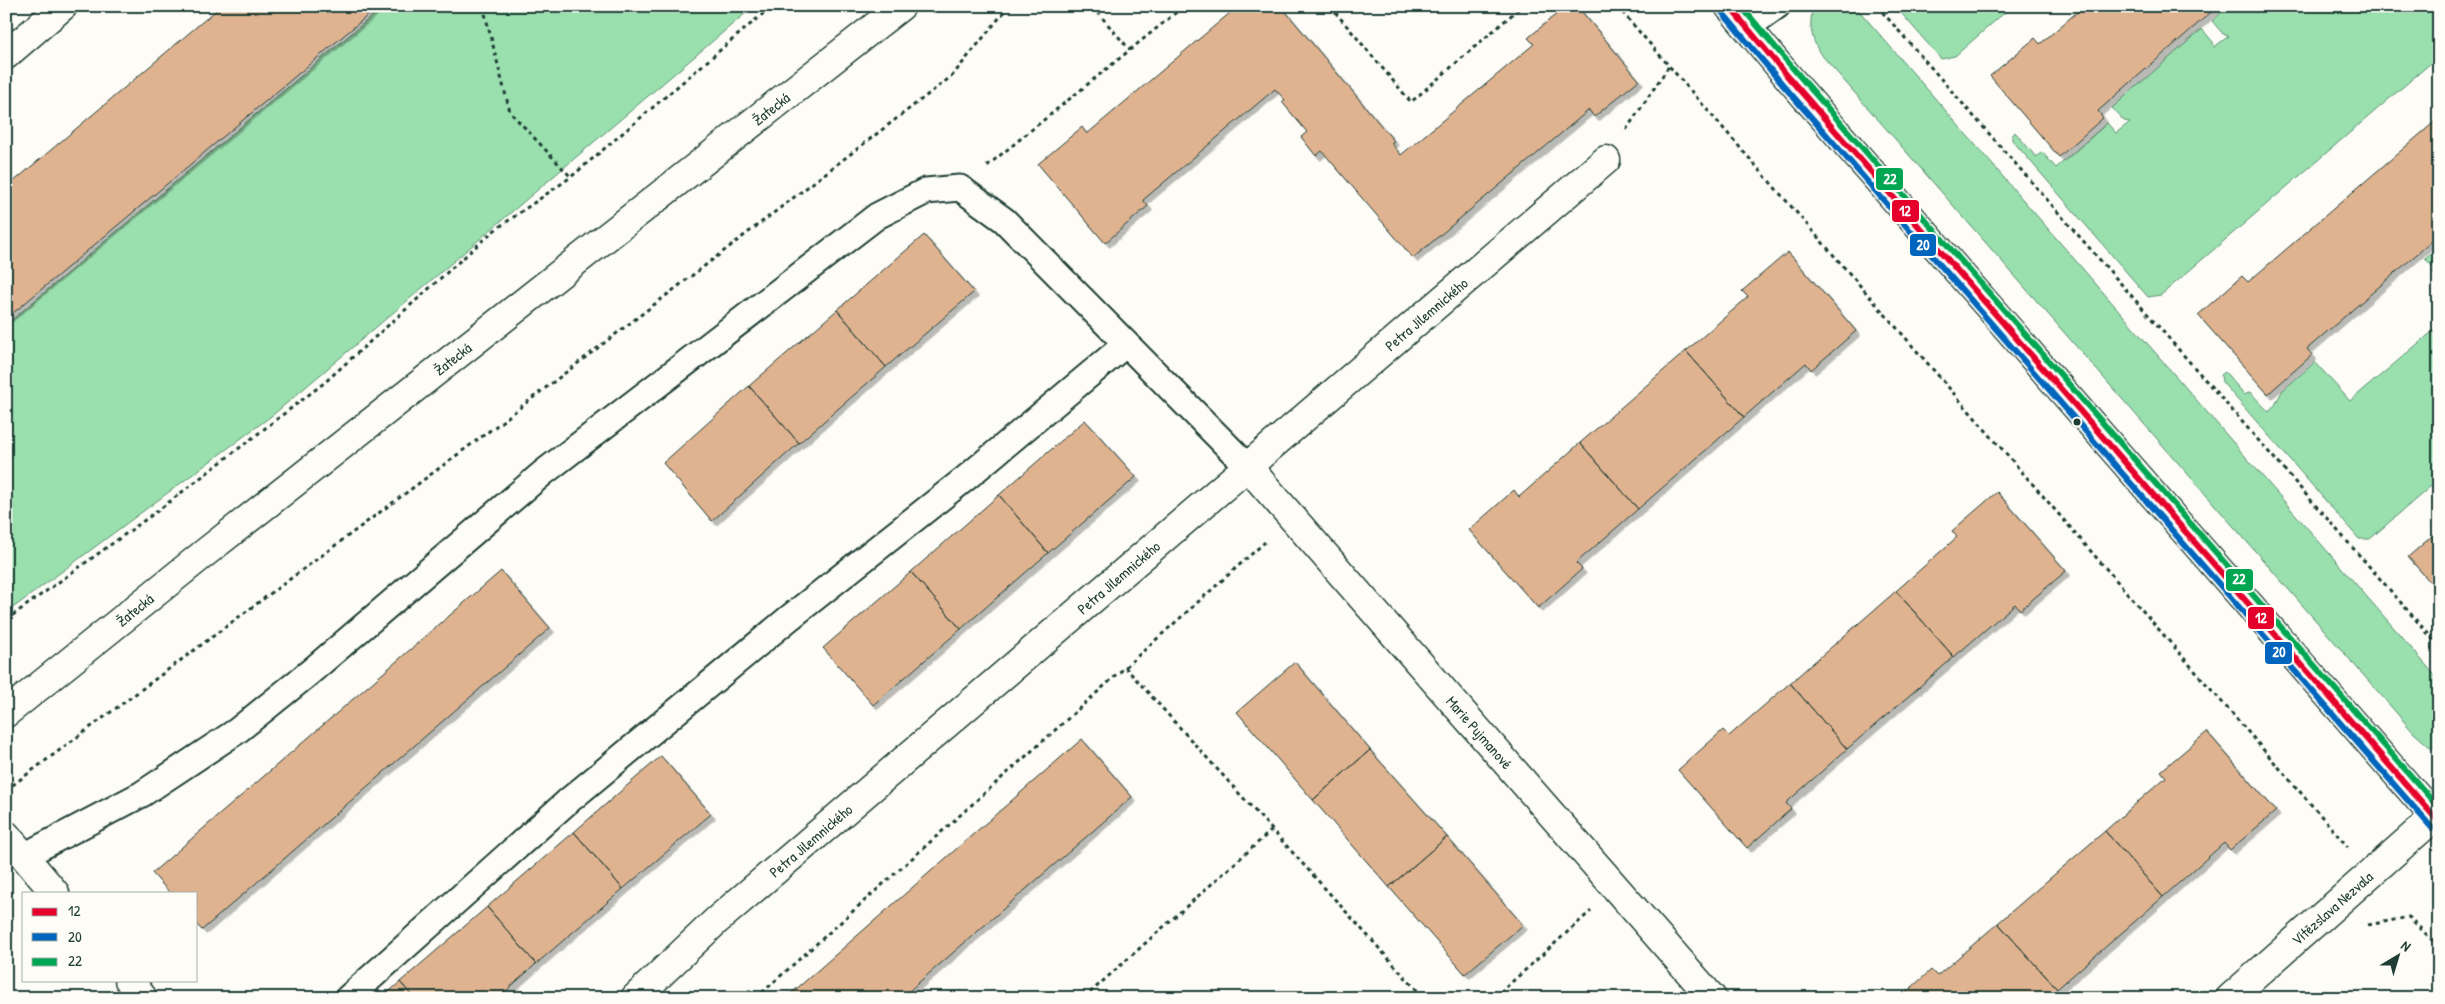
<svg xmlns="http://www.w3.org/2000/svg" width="2445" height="1004" viewBox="0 0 2445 1004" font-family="'Patrick Hand',sans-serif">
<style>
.green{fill:#99e0ae;stroke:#5c8e71}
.building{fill:#e0b390;stroke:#1f3d34;filter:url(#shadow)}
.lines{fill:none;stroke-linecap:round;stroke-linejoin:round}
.service-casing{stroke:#1f3d34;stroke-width:29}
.minor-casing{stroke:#1f3d34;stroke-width:31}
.tertiary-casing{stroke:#1f3d34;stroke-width:31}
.path{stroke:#1f3d34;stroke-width:3;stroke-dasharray:4 4;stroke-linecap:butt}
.service{stroke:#fdfcf7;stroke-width:25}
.minor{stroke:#fdfcf7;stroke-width:28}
.tertiary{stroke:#fdfcf7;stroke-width:28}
.bus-1-casing{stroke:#fdfcf7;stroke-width:10}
.bus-2-casing{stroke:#fdfcf7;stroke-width:10}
.bus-3-casing{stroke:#fdfcf7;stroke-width:10}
.bus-1{stroke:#e4002b;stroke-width:6}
.bus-2{stroke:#0065bd;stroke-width:6}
.bus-3{stroke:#00a651;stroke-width:6}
.bus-dot{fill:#1f3d34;stroke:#fdfcf7;stroke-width:2}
.labels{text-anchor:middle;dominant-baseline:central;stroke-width:4.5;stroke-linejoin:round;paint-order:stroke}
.street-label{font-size:15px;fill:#1f3d34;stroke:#fdfcf7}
.line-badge{stroke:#fdfcf7;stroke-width:2}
.badge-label{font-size:14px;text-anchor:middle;font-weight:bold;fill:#fff}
</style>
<defs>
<filter id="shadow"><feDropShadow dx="4.5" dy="4.5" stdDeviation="0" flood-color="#0004"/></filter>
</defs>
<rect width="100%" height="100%" fill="#fdfcf7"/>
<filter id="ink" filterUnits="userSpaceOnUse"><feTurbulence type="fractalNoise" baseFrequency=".02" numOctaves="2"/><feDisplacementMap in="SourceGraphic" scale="10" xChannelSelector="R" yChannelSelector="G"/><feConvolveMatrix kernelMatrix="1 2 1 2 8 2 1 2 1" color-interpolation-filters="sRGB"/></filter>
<g filter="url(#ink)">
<path class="green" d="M 384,6 L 754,6 L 274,414 L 6,613 L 6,325 Z
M 1814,6 L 1855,6 L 2439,680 L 2439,749 L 2430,747 L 2414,733 L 1819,52 C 1811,37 1808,22 1814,6 Z
M 1895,6 L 2012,6 L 1955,56 L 1941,59 Z
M 2229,6 L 2439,6 L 2439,56 L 2161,295 L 2148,297 L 2012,140 L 2012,136 L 2015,132 L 2036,157 L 2042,152 L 2056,168 L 2107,123 L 2116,133 L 2130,122 L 2124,121 L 2112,108 L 2202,29 L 2213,42 L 2214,47 L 2229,36 L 2223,34 L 2212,21 Z
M 2439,246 L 2439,280 L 2432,272 L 2435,270 L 2425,258 Z
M 2439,326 L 2439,479 L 2370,539 L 2359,539 L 2222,382 L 2221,375 L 2225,372 L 2245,395 L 2250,392 L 2269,412 L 2275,405 L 2282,391 L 2315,362 L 2350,401 Z"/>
<path class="building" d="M 221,6 L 379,6 L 6,319 L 6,188 Z
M 1238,6 L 1281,6 L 1394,141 L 1391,143 L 1401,155 L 1534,44 L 1528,38 L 1566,6 L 1577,6 L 1639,80 L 1594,117 L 1589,110 L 1413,258 L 1322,151 L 1316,156 L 1301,137 L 1307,132 L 1282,102 L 1285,100 L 1275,89 L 1143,200 L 1148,206 L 1105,243 L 1038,164 L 1082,127 L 1087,134 Z
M 2084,6 L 2218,6 L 2098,111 L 2103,118 L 2059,157 L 1990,76 L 2035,38 L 2040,44 Z
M 2439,118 L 2439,235 L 2307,349 L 2312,355 L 2268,394 L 2198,315 L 2242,276 L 2248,282 Z
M 924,235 L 974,292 L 886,367 L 837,310 Z
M 1788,252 L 1856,331 L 1811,370 L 1806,363 L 1744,417 L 1686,351 L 1748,297 L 1742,291 Z
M 837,310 L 886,367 L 799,443 L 749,386 Z
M 1686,351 L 1744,417 L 1638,509 L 1580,443 Z
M 749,386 L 799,443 L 712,521 L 663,463 Z
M 1085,420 L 1136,477 L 1048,553 L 999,495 Z
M 1580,443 L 1638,509 L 1576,563 L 1582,569 L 1538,608 L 1469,530 L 1514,490 L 1519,497 Z
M 1997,492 L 2066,571 L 2020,610 L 2015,604 L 1954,657 L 1896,591 L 1957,537 L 1952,531 Z
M 999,495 L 1048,553 L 961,629 L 911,572 Z
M 2439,530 L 2439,592 L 2408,557 Z
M 501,571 L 550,628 L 202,930 L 196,924 L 196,893 L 170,893 L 152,873 Z
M 911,572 L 961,629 L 873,705 L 823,648 Z
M 1896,591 L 1954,657 L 1847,749 L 1790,683 Z
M 1295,662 L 1370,750 L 1313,800 L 1237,712 Z
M 1790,683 L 1847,749 L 1786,803 L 1791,809 L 1747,848 L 1678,770 L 1723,730 L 1729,736 Z
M 2207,732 L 2276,811 L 2230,850 L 2224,843 L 2163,897 L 2105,831 L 2166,777 L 2161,771 Z
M 1082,739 L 1132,797 L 901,998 L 786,998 Z
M 1370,750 L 1447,837 L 1389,887 L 1313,800 Z
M 661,756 L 711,814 L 623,889 L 574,832 Z
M 2105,831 L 2163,897 L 2057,989 L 1998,923 Z
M 574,832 L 623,889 L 536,964 L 487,907 Z
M 1447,837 L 1523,925 L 1465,974 L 1389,887 Z
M 487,907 L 536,964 L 498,998 L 414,998 L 400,982 Z
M 1998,923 L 2057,989 L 2047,998 L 1900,998 L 1931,970 L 1937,976 Z
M 400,982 L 414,998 L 382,998 Z
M 1579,991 L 1585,998 L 1571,998 Z"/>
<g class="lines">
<defs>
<path id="service" d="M 1748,27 L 1777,6
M 24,856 L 142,794 L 237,731 L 309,673 L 543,473 L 877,216 L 926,191 L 960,188 L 1004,220 L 1248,467
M 348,998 L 567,802 L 788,619 L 966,478 L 1126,344"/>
<g id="minor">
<path d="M 6,55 L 63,6"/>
<path id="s1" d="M 1248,467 L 1712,998"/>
<path d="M 6,835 L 55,893"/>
<path d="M 129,980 L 143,998"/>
<path id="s2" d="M 635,998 L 716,921 L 1606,160"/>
<path id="s3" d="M 2230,998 L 2439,813"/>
</g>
<g id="tertiary">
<path d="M 1729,6 L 1790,79 L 2439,822"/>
<path id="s4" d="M 6,713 L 206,552 L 901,6"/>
</g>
</defs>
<use href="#service" class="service-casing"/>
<use href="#minor" class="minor-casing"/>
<use href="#tertiary" class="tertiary-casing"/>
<path class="path" d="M 483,6 L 510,112 L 571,177
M 1092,6 L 1130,50
M 1330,6 L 1411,102 L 1522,6
M 1617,6 L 2348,847
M 1877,6 L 2439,646
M 1626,130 L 1669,66
M 987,166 L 1184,6
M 6,620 L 156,512 L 324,383 L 492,232 L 571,177 L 772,6
M 1125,667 L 1424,998
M 6,790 L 496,426 L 952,76 L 1009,6
M 2368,925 L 2409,917 L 2439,947
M 756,998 L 1265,542
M 1084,998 L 1272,830
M 1494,998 L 1591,911"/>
<use href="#service" class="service"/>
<use href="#minor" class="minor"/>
<use href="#tertiary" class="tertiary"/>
<defs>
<path id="bus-1" d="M 1729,6 L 1790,79 L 2439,822"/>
<path id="bus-2" d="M 1722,12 L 1783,85 L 2432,828"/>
<path id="bus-3" d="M 1741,6 L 1797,73 L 2439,808"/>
</defs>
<use href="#bus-1" class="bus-1-casing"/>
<use href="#bus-2" class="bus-2-casing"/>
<use href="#bus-3" class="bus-3-casing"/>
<use href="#bus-1" class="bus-1"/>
<use href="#bus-2" class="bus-2"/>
<use href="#bus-3" class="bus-3"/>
</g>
</g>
<circle class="bus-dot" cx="2077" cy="422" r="4.5"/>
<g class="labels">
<g class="street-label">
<text stroke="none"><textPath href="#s4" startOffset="975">Žatecká</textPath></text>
<text stroke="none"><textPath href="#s2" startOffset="1046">Petra Jilemnického</textPath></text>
<text stroke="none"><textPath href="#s4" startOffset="570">Žatecká</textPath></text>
<text stroke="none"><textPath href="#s2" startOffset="641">Petra Jilemnického</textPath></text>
<text stroke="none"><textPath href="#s4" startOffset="165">Žatecká</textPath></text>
<text stroke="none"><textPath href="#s1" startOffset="352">Marie Pujmanové</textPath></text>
<text stroke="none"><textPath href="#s2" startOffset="236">Petra Jilemnického</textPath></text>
<text stroke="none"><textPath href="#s3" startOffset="136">Vítězslava Nezvala</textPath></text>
</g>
</g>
<g class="line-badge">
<rect x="1875" y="167" width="29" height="24" rx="5" fill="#00a651"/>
<rect x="1891" y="199" width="29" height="24" rx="5" fill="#e4002b"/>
<rect x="1909" y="233" width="28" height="24" rx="5" fill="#0065bd"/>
<rect x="2225" y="568" width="29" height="24" rx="5" fill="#00a651"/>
<rect x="2247" y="606" width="28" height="24" rx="5" fill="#e4002b"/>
<rect x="2264" y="641" width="29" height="24" rx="5" fill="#0065bd"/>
</g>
<g class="badge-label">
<text x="1890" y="184">22</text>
<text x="1905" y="216">12</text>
<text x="1923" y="250">20</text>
<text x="2239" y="584">22</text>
<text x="2261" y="623">12</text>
<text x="2279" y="657">20</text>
</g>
<rect width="2445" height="1004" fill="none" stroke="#fdfcf7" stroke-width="25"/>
<rect x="12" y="12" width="2420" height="979" fill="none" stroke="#1f3d34" stroke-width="2" filter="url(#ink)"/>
<rect x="22" y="892" width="175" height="90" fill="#fdfcf7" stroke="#a4b0a9"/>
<rect x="32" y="908" width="25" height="8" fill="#e4002b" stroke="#a4b0a9"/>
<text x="68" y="916" font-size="15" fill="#1f3d34">12</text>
<rect x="32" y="933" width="25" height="8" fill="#0065bd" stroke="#a4b0a9"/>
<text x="68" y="942" font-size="15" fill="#1f3d34">20</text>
<rect x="32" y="958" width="25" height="8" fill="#00a651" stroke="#a4b0a9"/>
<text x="68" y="966" font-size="15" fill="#1f3d34">22</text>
<g transform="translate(2398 956) rotate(38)" stroke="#fdfcf7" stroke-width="4" paint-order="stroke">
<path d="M0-4L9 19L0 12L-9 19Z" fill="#1f3d34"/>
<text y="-8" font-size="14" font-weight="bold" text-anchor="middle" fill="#1f3d34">N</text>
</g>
</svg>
